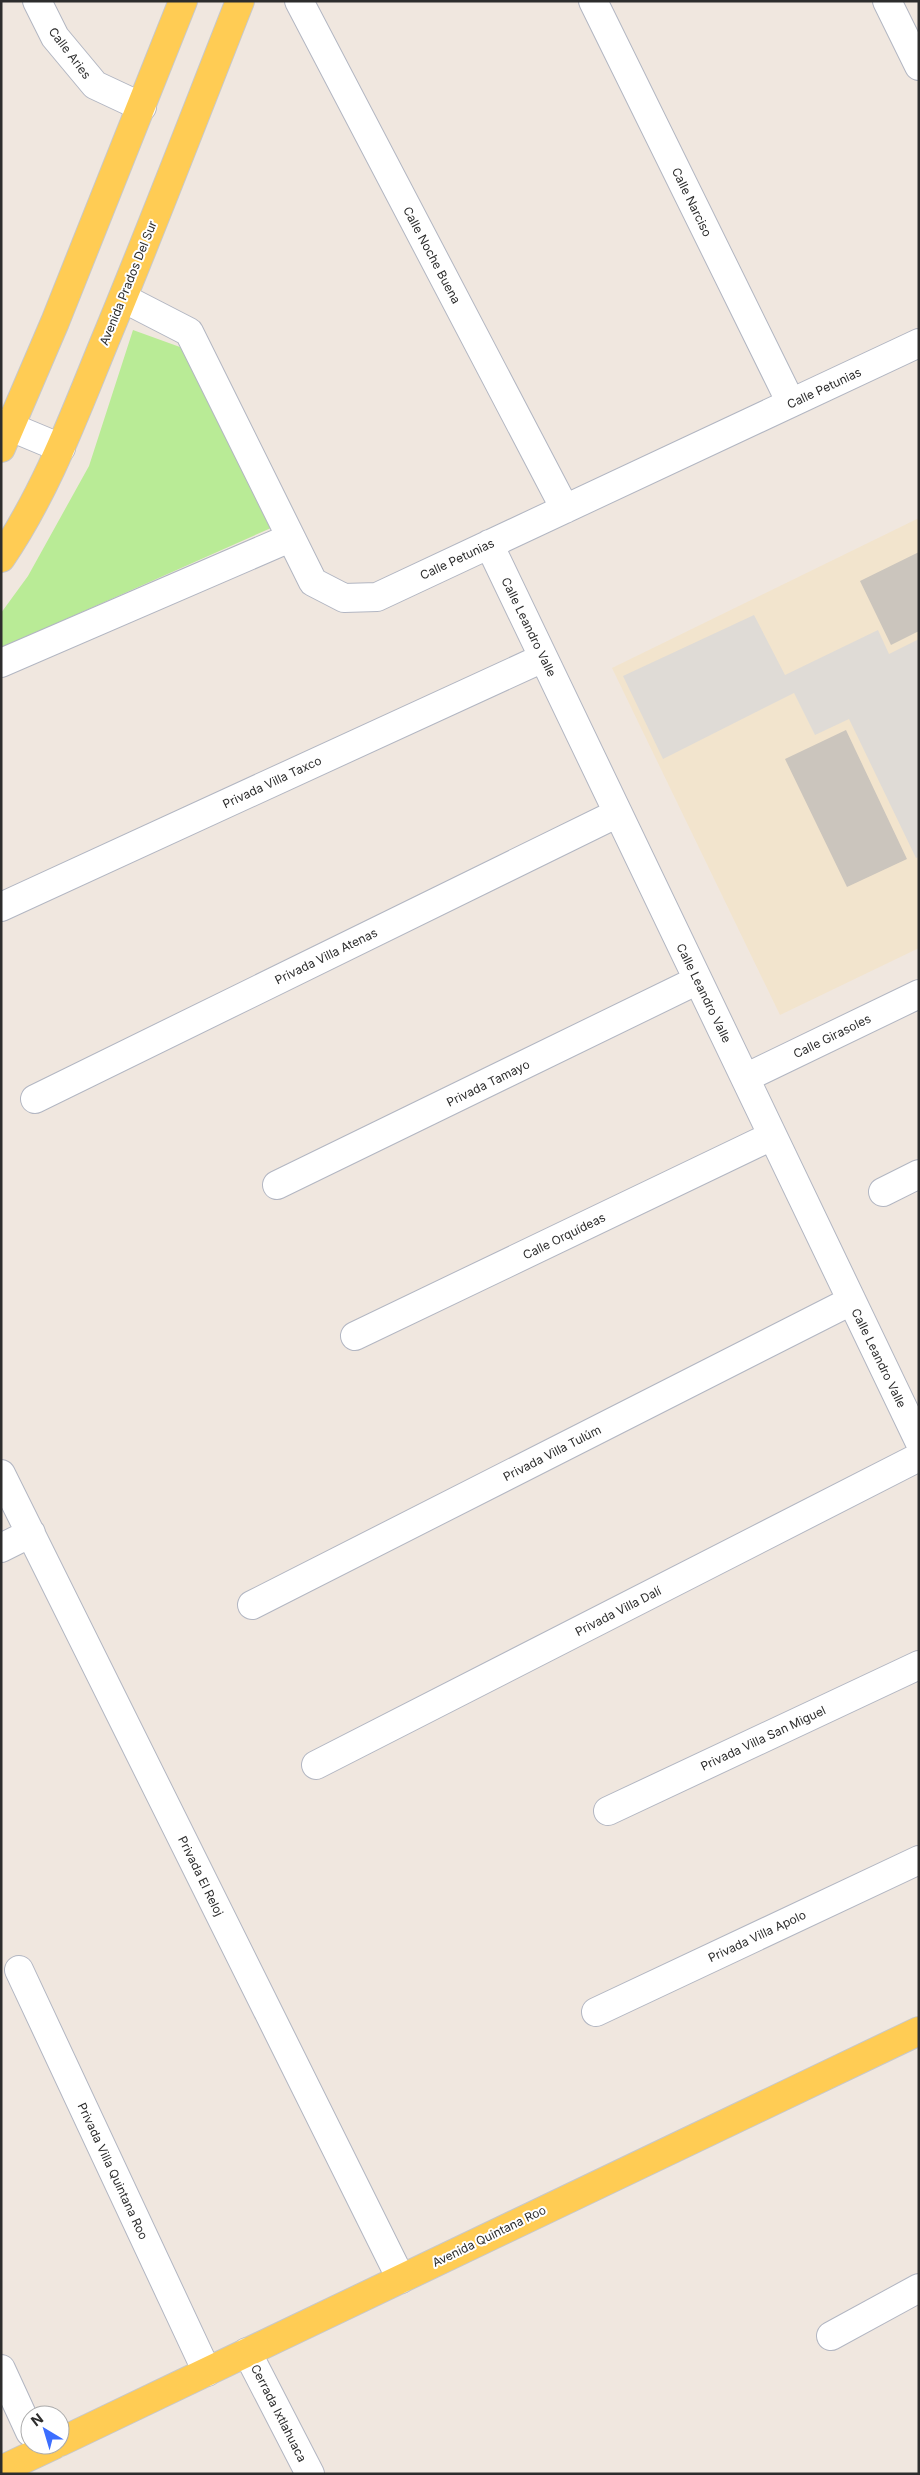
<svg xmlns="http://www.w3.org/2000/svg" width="920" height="2475" viewBox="0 0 920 2475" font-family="Inter,sans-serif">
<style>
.education{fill:#f2e4cd}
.green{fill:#b9eb96}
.plaza{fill:#dfdbd6}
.building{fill:#cbc5bd}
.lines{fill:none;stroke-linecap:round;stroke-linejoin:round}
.minor-casing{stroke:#b2b6c2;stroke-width:30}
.major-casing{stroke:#c8c8c8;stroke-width:30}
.minor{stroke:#fff;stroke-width:28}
.major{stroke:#ffcc54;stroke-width:28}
.labels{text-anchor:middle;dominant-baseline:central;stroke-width:4;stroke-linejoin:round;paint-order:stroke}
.street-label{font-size:12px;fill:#2d2d2d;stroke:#fff}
</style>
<rect width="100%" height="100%" fill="#f0e7df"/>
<path class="education" d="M 919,518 L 919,948 L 780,1015 L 612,668 Z"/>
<path class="green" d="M 133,330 L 191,351 L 271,528 L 1,648 L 1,613 L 28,576 L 89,466 Z"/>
<path class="plaza" d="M 754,615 L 785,675 L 878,630 L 889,654 L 919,639 L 919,857 L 916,858 L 849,719 L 815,735 L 794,693 L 663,759 L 623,676 Z"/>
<path class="building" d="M 919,552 L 919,631 L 891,645 L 860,581 Z
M 846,730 L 907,859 L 847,887 L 785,759 Z"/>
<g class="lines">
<defs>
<path id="minor" d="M 37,1 L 55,37 L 95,85 L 142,107
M 299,1 L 565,509
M 593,1 L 791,403
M 887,1 L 919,66
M 123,298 L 189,332 L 313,582 L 344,598 L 377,597 L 919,343
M 1,423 L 61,448
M 489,544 L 919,1441
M 1,663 L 290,538
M 1,907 L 543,658
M 745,1078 L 919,994
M 35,1099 L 618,813
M 277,1185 L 698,980
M 883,1192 L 919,1174
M 355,1336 L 772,1136
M 1,1474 L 401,2279
M 1,1548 L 31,1533
M 252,1605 L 851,1301
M 316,1765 L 919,1457
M 608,1811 L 919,1665
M 19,1970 L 207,2372
M 596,2012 L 919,1860
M 831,2336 L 919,2288
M 247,2352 L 310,2474
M 1,2369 L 30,2432"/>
<path id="major" d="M 1,448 L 55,322 L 183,1
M 1,558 C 46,492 74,416 104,343 C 151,230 195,115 240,1
M 60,2442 L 919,2031
M 1,2470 L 54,2445"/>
</defs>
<use href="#minor" class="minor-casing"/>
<use href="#major" class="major-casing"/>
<use href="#minor" class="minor"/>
<use href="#major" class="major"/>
</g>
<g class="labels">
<g class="street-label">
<text transform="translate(70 53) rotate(53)">Calle Aries</text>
<text transform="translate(692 202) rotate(64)">Calle Narciso</text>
<text transform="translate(432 255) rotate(62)">Calle Noche Buena</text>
<text transform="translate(128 283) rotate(-68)">Avenida Prados Del Sur</text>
<text transform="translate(824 388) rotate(-25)">Calle Petunias</text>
<text transform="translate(457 559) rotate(-25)">Calle Petunias</text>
<text transform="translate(529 627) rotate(64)">Calle Leandro Valle</text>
<text transform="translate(272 782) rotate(-25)">Privada Villa Taxco</text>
<text transform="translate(326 956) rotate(-26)">Privada Villa Atenas</text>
<text transform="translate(704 993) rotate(64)">Calle Leandro Valle</text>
<text transform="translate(832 1036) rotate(-26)">Calle Girasoles</text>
<text transform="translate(488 1083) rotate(-26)">Privada Tamayo</text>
<text transform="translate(564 1236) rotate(-26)">Calle Orquídeas</text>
<text transform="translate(879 1358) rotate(64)">Calle Leandro Valle</text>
<text transform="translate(552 1453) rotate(-27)">Privada Villa Tulúm</text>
<text transform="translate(618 1611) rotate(-27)">Privada Villa Dalí</text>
<text transform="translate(763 1738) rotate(-25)">Privada Villa San Miguel</text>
<text transform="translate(201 1876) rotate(64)">Privada El Reloj</text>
<text transform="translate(757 1936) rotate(-25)">Privada Villa Apolo</text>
<text transform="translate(113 2171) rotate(65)">Privada Villa Quintana Roo</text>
<text transform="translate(489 2236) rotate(-26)">Avenida Quintana Roo</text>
<text transform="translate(279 2413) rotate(63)">Cerrada Ixtlahuaca</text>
</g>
</g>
<rect width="920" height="2475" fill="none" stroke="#2d2d2d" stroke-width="5"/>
<g transform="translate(45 2430) rotate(322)"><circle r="24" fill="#ffffff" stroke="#ababab"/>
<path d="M0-4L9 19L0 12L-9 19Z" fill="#3c6eff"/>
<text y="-8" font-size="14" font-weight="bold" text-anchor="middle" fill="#2d2d2d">N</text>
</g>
</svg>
